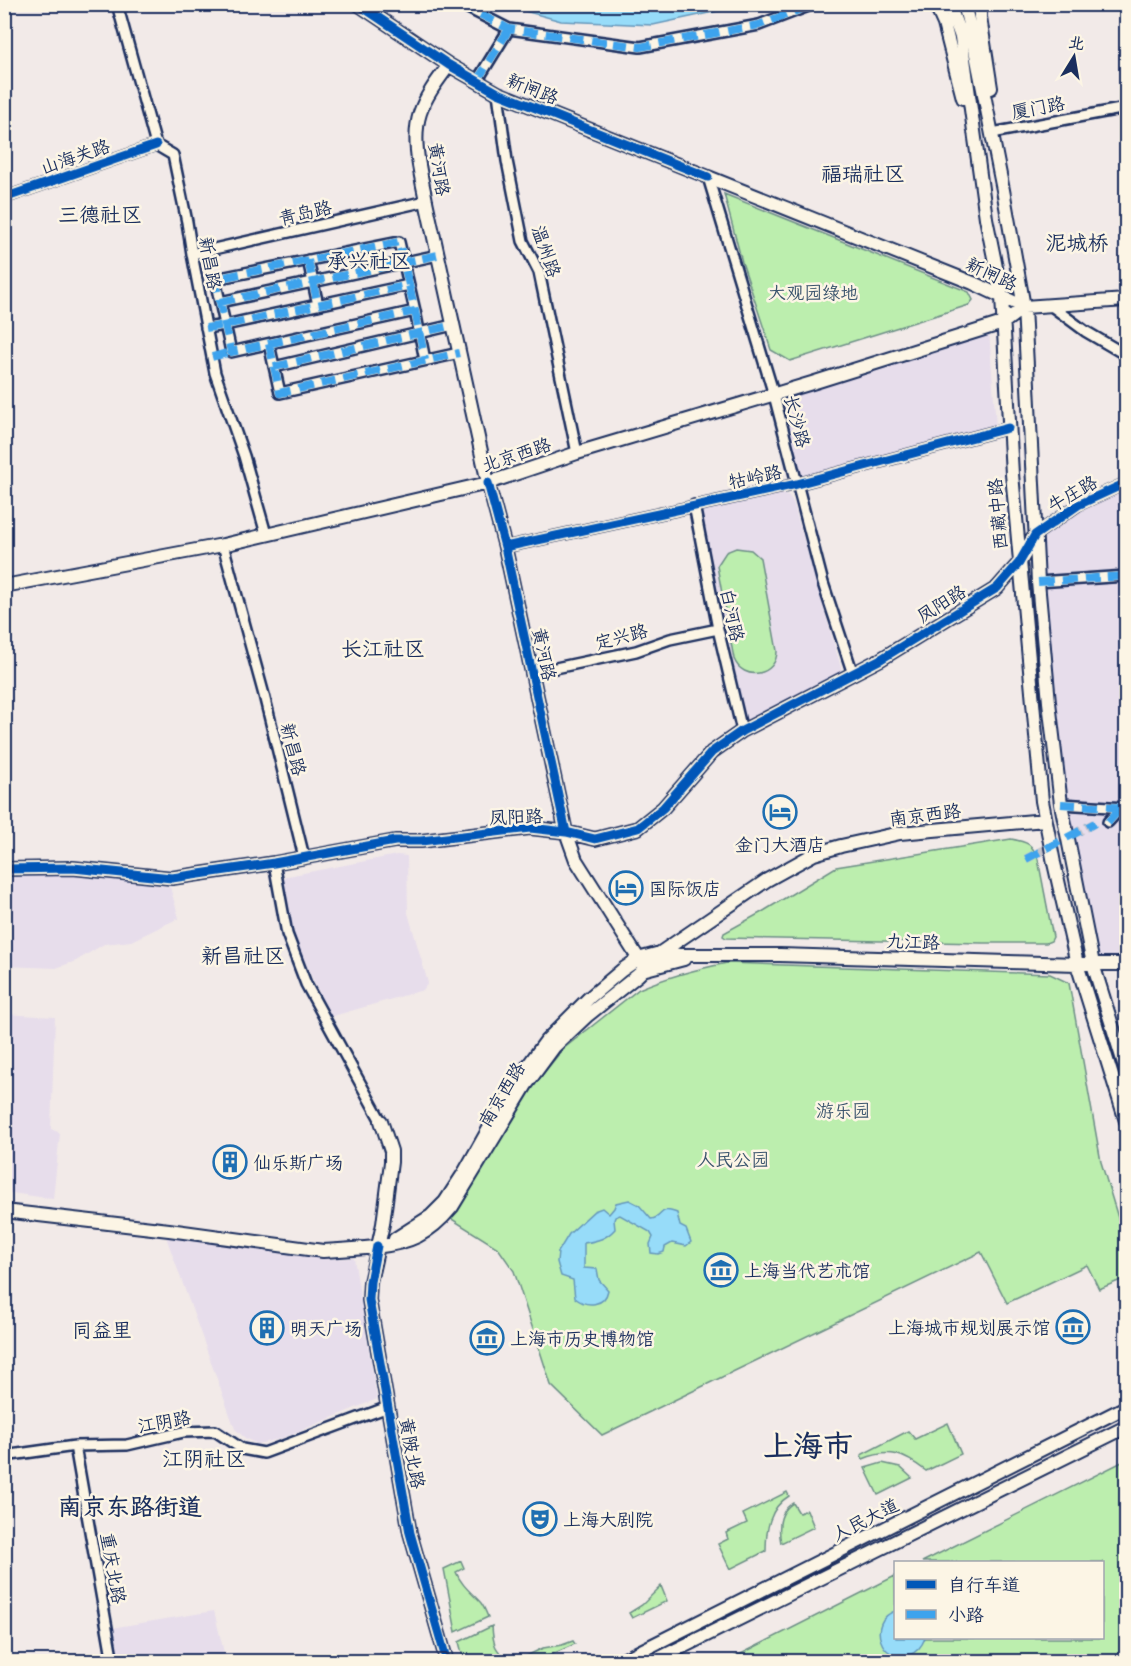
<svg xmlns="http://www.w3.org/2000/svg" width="1131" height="1666" viewBox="0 0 1131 1666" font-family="Mali,'LXGW WenKai TC',sans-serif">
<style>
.built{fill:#e7ddeb}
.green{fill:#bceeae;stroke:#6c8e86;stroke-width:1.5}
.water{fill:#97dcf9;stroke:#6597bb;stroke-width:1.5}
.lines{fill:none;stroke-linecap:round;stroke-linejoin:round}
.street-tunnel{stroke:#c7c5cc;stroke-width:9;stroke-dasharray:9 4.5;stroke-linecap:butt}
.street-casing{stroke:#1b2f5e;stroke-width:14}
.secondary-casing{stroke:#1b2f5e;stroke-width:16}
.street{stroke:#fcf5e5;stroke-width:9}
.secondary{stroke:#fcf5e5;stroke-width:12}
.quiet{stroke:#3da3ed;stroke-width:8;stroke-dasharray:15 8;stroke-linecap:butt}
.cycleway-casing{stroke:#fcf5e5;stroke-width:13}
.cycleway{stroke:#0057b8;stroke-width:9}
.labels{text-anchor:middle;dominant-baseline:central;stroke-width:5;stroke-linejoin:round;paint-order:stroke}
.street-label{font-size:18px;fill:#1b2f5e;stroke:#fcf5e5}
.park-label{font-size:18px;fill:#3b556e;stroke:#fcf5e5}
.poi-label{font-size:18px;fill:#1b2f5e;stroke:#fcf5e5;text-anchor:start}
.neighbourhood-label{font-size:20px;fill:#1b2f5e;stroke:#fcf5e5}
.quarter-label{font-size:21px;fill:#1b2f5e;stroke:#fcf5e5}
.district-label{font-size:24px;font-weight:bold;fill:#1b2f5e;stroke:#fcf5e5}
.town-label{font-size:30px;font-weight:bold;fill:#1b2f5e;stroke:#fcf5e5}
</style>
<rect width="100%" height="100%" fill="#f2eae8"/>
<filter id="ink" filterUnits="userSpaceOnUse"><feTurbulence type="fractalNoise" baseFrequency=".0167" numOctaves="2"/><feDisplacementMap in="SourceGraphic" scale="12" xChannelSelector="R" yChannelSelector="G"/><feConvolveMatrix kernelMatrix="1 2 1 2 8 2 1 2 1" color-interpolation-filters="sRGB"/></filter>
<g filter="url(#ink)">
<path class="built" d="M 989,331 L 996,426 L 797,482 L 780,400 Z
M 1126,483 L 1126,964 L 1093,964 L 1061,804 L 1035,535 L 1078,505 Z
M 776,494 L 788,495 L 793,502 L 842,671 L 746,722 L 700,509 Z
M 397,855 L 407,856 L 408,913 L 428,983 L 423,990 L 330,1017 L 297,944 L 281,880 L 288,876 Z
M 5,874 L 97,876 L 170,887 L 179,918 L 131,941 L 104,944 L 76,961 L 56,968 L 5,966 Z
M 5,1014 L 55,1017 L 51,1129 L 60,1133 L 53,1199 L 5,1192 Z
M 165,1234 L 322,1259 L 354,1258 L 377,1399 L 280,1439 L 257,1444 L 245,1438 L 235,1429 Z
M 214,1611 L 226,1661 L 117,1661 L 111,1628 Z"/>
<path class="green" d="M 724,194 L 969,292 L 973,300 L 969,305 L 790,361 L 771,350 L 742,262 Z
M 736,548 L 751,550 L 760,558 L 777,651 C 777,676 743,682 734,659 L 717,566 L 726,552 Z
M 1011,839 C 1027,842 1032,843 1038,859 L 1053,937 L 1051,941 L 1046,943 L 983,943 L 726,938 L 723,936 L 724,933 L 762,912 L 836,867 Z
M 727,963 L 1050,974 L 1069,983 L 1101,1162 L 1126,1244 L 1126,1278 L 1099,1289 L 1087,1265 L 1007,1303 L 981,1252 L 602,1435 L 551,1385 L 514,1271 L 498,1248 L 450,1218 L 530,1090 L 563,1049 L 639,989 C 667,977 697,969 727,963 Z
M 948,1423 L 961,1454 L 926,1471 C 904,1454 890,1448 863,1459 L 861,1455 L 908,1431 L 915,1439 Z
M 1126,1460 L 1126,1661 L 725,1662 L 895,1576 L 896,1638 L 1102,1638 L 1102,1562 L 922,1562 Z
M 882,1463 L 900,1467 L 912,1478 L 878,1495 L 865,1468 Z
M 787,1492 L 789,1496 C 769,1508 766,1530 766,1551 L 730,1569 L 718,1544 L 728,1539 L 726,1533 L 747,1523 L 743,1514 Z
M 793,1503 L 799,1513 L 807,1510 L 814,1527 L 781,1543 C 778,1528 778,1512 793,1503 Z
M 461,1561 L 464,1568 L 456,1572 C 461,1585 472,1593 481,1603 C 484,1607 486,1612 488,1617 L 456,1632 L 444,1569 Z
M 661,1586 L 667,1601 L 632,1618 L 629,1613 L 642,1605 Z
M 492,1626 C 493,1645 495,1650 509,1661 L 464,1661 L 459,1642 Z
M 573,1641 L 575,1644 L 537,1661 L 516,1661 L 543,1648 L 562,1645 Z"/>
<path class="water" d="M 503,5 L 746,5 L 653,25 L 561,21 Z
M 629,1200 L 639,1205 L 651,1219 C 664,1218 658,1205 677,1213 L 680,1226 L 686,1229 L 691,1242 L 686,1246 L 672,1243 L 665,1247 L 664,1252 L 658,1254 L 651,1253 L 650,1244 L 653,1237 L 650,1232 L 620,1215 L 615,1217 L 614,1220 L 615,1229 C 606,1239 597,1241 584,1243 L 584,1268 L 597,1269 L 599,1280 L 608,1290 C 605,1307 586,1307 575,1298 L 573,1280 L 561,1276 L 557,1262 L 558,1252 L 569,1234 L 594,1211 L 602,1208 L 609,1214 L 614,1208 L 616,1203 Z
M 895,1611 L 896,1638 L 925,1638 C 922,1646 918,1652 909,1655 C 881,1664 866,1621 895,1611 Z"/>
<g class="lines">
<path class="street-tunnel" d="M 1026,859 L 1095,823"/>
<defs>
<path id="street" d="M 117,4 L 156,145 L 173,155 L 187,222 L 192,254 L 215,373 L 244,456 L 266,534
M 460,4 L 509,29 L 640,47 L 759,25 L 814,4
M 477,81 L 509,29
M 498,93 L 507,161 L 523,241 L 539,272 L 577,453
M 992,133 L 1126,108
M 708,177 L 774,395 L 823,583 L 853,674
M 4,198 L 156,145
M 192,254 L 426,201
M 308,260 L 318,305
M 220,302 L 438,255
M 1050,305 L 1085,331 L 1126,355
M 415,311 L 425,360
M 206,328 L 225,325 L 409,285 L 399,242 L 215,279 C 220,303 226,328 231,352 L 415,311 L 409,285
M 269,344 L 280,393 L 459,353
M 274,367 L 453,325
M 694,505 L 718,629 L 742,731
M 1035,535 L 1078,505 L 1126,483
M 223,545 L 264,695 L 304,857
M 505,547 L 797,484 L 1008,428
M 1038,582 L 1126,576
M 532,673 L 636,651 L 670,639 L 718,629
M 1061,804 L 1126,808
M 1108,822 L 1120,809
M 274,863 L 287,934 L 306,984 L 381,1121
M 75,1446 L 113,1662
M 4,1456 L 75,1446 L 127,1445 L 183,1432 L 215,1431 L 242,1449 L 264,1453 L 388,1407"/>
<path id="secondary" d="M 358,4 L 449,65 L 498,93 L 973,283 L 1024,307 L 1126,300
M 935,4 L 944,24 L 963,98
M 949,4 L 961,37 L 986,218 L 1002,297 L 1012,474 L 1042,801 L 1054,863 L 1077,964 L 1126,1121
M 964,4 L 974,44 L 1003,190 L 1024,307 L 1038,582 L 1049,702 L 1061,804 L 1093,964 L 1126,1070
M 980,4 L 980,17 L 991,88
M 449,65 C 438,80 426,95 420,113 C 411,141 421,174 426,201 L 488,483 L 505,547 L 566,832 L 576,860 L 645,969
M 4,586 L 223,545 L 488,483 L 577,453 L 812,383 L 1003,323 L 1024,307
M 4,869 L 73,868 L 172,878 L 274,863 L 395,841 L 421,841 L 530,828 L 566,832 L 595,839 L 638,828 L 663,808 L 712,752 L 742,731 L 881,659 L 997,588 L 1019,563 L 1035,535
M 646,969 L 684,959
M 381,1121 L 391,1151 L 391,1162 L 383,1224 L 370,1282 L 369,1300 L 410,1533 L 447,1662
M 4,1211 L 169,1230 L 323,1251 C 340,1250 357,1249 375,1247 C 409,1243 429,1235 452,1207 L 526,1085 L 554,1047 L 588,1015 L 638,975 L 660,953 L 767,880 L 814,854 L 841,846 L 900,833 L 1045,820
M 395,1239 L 431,1216 L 445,1202 L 464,1173 L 495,1118 L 519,1078 L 546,1041 L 589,998 L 622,970 L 638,959 L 660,953 L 679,955 L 780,955 L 1077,964 L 1126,964
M 619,1662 L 1126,1407
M 652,1662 L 1126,1427"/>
</defs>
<use href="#street" class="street-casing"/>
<use href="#secondary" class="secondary-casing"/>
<use href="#street" class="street"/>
<use href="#secondary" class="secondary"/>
<path class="quiet" d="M 460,4 L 509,29 L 640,47 L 759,25 L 814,4
M 477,81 L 509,29
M 308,260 L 318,305
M 220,302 L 438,255
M 415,311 L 425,360
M 206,328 L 225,325 L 409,285 L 399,242 L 215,279 C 220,303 226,328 231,352 L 415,311 L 409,285
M 269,344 L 280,393 L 459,353
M 212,357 L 231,352
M 274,367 L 453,325
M 1038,582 L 1126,576
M 1061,804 L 1126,808
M 1108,822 L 1120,809
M 1026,859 L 1095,823"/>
<defs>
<path id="cycleway" d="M 358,4 L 449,65 L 498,93 L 708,177
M 4,198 L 156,145
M 488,483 L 505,547 L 566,832
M 505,547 L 797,484 L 1008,428
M 4,869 L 73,868 L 172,878 L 274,863 L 395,841 L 421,841 L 530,828 L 566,832 L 595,839 L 638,828 L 663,808 L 712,752 L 742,731 L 881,659 L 997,588 L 1019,563 L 1035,535 L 1078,505 L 1126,483
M 377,1246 L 370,1282 L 369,1300 L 410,1533 L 447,1662"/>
</defs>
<use href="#cycleway" class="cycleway-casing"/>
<use href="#cycleway" class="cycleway"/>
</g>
</g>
<defs>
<symbol id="hotel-ring" viewBox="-11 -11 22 22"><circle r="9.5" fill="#fcf5e5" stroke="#1f6fb2" stroke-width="1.5"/><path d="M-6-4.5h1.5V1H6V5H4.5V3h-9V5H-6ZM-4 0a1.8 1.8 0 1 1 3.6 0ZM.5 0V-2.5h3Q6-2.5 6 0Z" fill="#1f6fb2"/></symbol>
<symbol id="building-ring" viewBox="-11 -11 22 22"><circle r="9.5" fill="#fcf5e5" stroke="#1f6fb2" stroke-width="1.5"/><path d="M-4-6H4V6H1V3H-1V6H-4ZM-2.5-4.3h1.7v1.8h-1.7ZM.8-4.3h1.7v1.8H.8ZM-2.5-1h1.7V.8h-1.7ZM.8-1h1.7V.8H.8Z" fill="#1f6fb2"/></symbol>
<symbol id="museum-ring" viewBox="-11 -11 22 22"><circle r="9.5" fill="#fcf5e5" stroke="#1f6fb2" stroke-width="1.5"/><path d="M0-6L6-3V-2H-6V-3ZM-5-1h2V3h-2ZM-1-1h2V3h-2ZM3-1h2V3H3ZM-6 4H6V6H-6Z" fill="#1f6fb2"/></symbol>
<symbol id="theatre-ring" viewBox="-11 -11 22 22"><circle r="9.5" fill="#fcf5e5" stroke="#1f6fb2" stroke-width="1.5"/><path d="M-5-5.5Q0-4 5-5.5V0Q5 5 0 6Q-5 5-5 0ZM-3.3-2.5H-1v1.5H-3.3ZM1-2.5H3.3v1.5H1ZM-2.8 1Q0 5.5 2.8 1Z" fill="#1f6fb2"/></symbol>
</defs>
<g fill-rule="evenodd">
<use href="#hotel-ring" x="761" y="793" width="38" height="38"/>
<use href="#hotel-ring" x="607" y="869" width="38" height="38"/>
<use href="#building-ring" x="211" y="1143" width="38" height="38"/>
<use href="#museum-ring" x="702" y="1251" width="38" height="38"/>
<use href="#museum-ring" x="1054" y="1308" width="38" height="38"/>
<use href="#building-ring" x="248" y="1309" width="38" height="38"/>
<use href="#museum-ring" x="468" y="1319" width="38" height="38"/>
<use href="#theatre-ring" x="521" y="1500" width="38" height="38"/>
</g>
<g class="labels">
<g class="street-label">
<text transform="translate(533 88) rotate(22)">新闸路</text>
<text transform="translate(1038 107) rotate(-11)">厦门路</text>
<text transform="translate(75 156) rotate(-19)">山海关路</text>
<text transform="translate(440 169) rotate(81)">黄河路</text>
<text transform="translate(305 212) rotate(-13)">青岛路</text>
<text transform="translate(547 251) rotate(71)">温州路</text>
<text transform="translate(211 263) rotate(80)">新昌路</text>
<text transform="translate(992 273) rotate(25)">新闸路</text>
<text transform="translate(798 421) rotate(75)">长沙路</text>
<text transform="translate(516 454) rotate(-18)">北京西路</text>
<text transform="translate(755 476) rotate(-12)">牯岭路</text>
<text transform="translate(1072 493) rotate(-30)">牛庄路</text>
<text transform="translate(997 514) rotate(-95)">西藏中路</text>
<text transform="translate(941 603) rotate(-32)">凤阳路</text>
<text transform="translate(733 615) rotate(78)">白河路</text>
<text transform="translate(621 636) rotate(-15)">定兴路</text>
<text transform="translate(545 654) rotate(78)">黄河路</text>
<text transform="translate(294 749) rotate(76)">新昌路</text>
<text transform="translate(925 814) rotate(-7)">南京西路</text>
<text transform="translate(516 816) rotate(-2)">凤阳路</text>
<text transform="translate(913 941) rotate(2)">九江路</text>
<text transform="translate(501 1094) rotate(-59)">南京西路</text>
<text transform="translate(164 1421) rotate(-10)">江阴路</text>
<text transform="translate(413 1453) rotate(80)">黄陂北路</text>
<text transform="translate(865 1519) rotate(-27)">人民大道</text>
<text transform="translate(114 1568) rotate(80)">重庆北路</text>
</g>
<g class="park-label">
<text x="813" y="292">大观园绿地</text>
<text x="843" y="1110">游乐园</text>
<text x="733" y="1159">人民公园</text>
</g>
<g class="poi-label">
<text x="780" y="844" text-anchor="middle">金门大酒店</text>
<text x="649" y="888">国际饭店</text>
<text x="253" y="1162">仙乐斯广场</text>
<text x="744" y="1270">上海当代艺术馆</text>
<text x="1050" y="1327" text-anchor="end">上海城市规划展示馆</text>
<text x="290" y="1328">明天广场</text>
<text x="510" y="1338">上海市历史博物馆</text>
<text x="563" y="1519">上海大剧院</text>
</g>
<g class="neighbourhood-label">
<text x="102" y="1329">同益里</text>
</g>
<g class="quarter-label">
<text x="863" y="172">福瑞社区</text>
<text x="100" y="213">三德社区</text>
<text x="1077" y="241">泥城桥</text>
<text x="369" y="259">承兴社区</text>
<text x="383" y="647">长江社区</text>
<text x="243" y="954">新昌社区</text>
<text x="204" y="1457">江阴社区</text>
</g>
<g class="district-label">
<text x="130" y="1505">南京东路街道</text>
</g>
<g class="town-label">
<text x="808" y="1444">上海市</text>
</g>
</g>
<rect width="1131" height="1666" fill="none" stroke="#fcf5e5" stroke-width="24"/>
<rect x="12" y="12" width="1107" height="1642" fill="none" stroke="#1b2f5e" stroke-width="2" filter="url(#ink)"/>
<rect x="894" y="1561" width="210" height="78" fill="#fcf5e5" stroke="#a2a6af" stroke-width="1.5"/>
<rect x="906" y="1580" width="30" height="9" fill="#0057b8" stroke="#a2a6af" stroke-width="1.5"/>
<text x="948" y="1591" font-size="18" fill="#1b2f5e">自行车道</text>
<rect x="906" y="1610" width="30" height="9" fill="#3da3ed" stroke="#a2a6af" stroke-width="1.5"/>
<text x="948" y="1621" font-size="18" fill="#1b2f5e">小路</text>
<g transform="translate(1074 57) rotate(11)" stroke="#fcf5e5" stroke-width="4.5" paint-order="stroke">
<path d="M0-4.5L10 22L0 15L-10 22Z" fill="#1b2f5e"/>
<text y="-9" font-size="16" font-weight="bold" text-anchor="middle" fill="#1b2f5e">北</text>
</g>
</svg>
